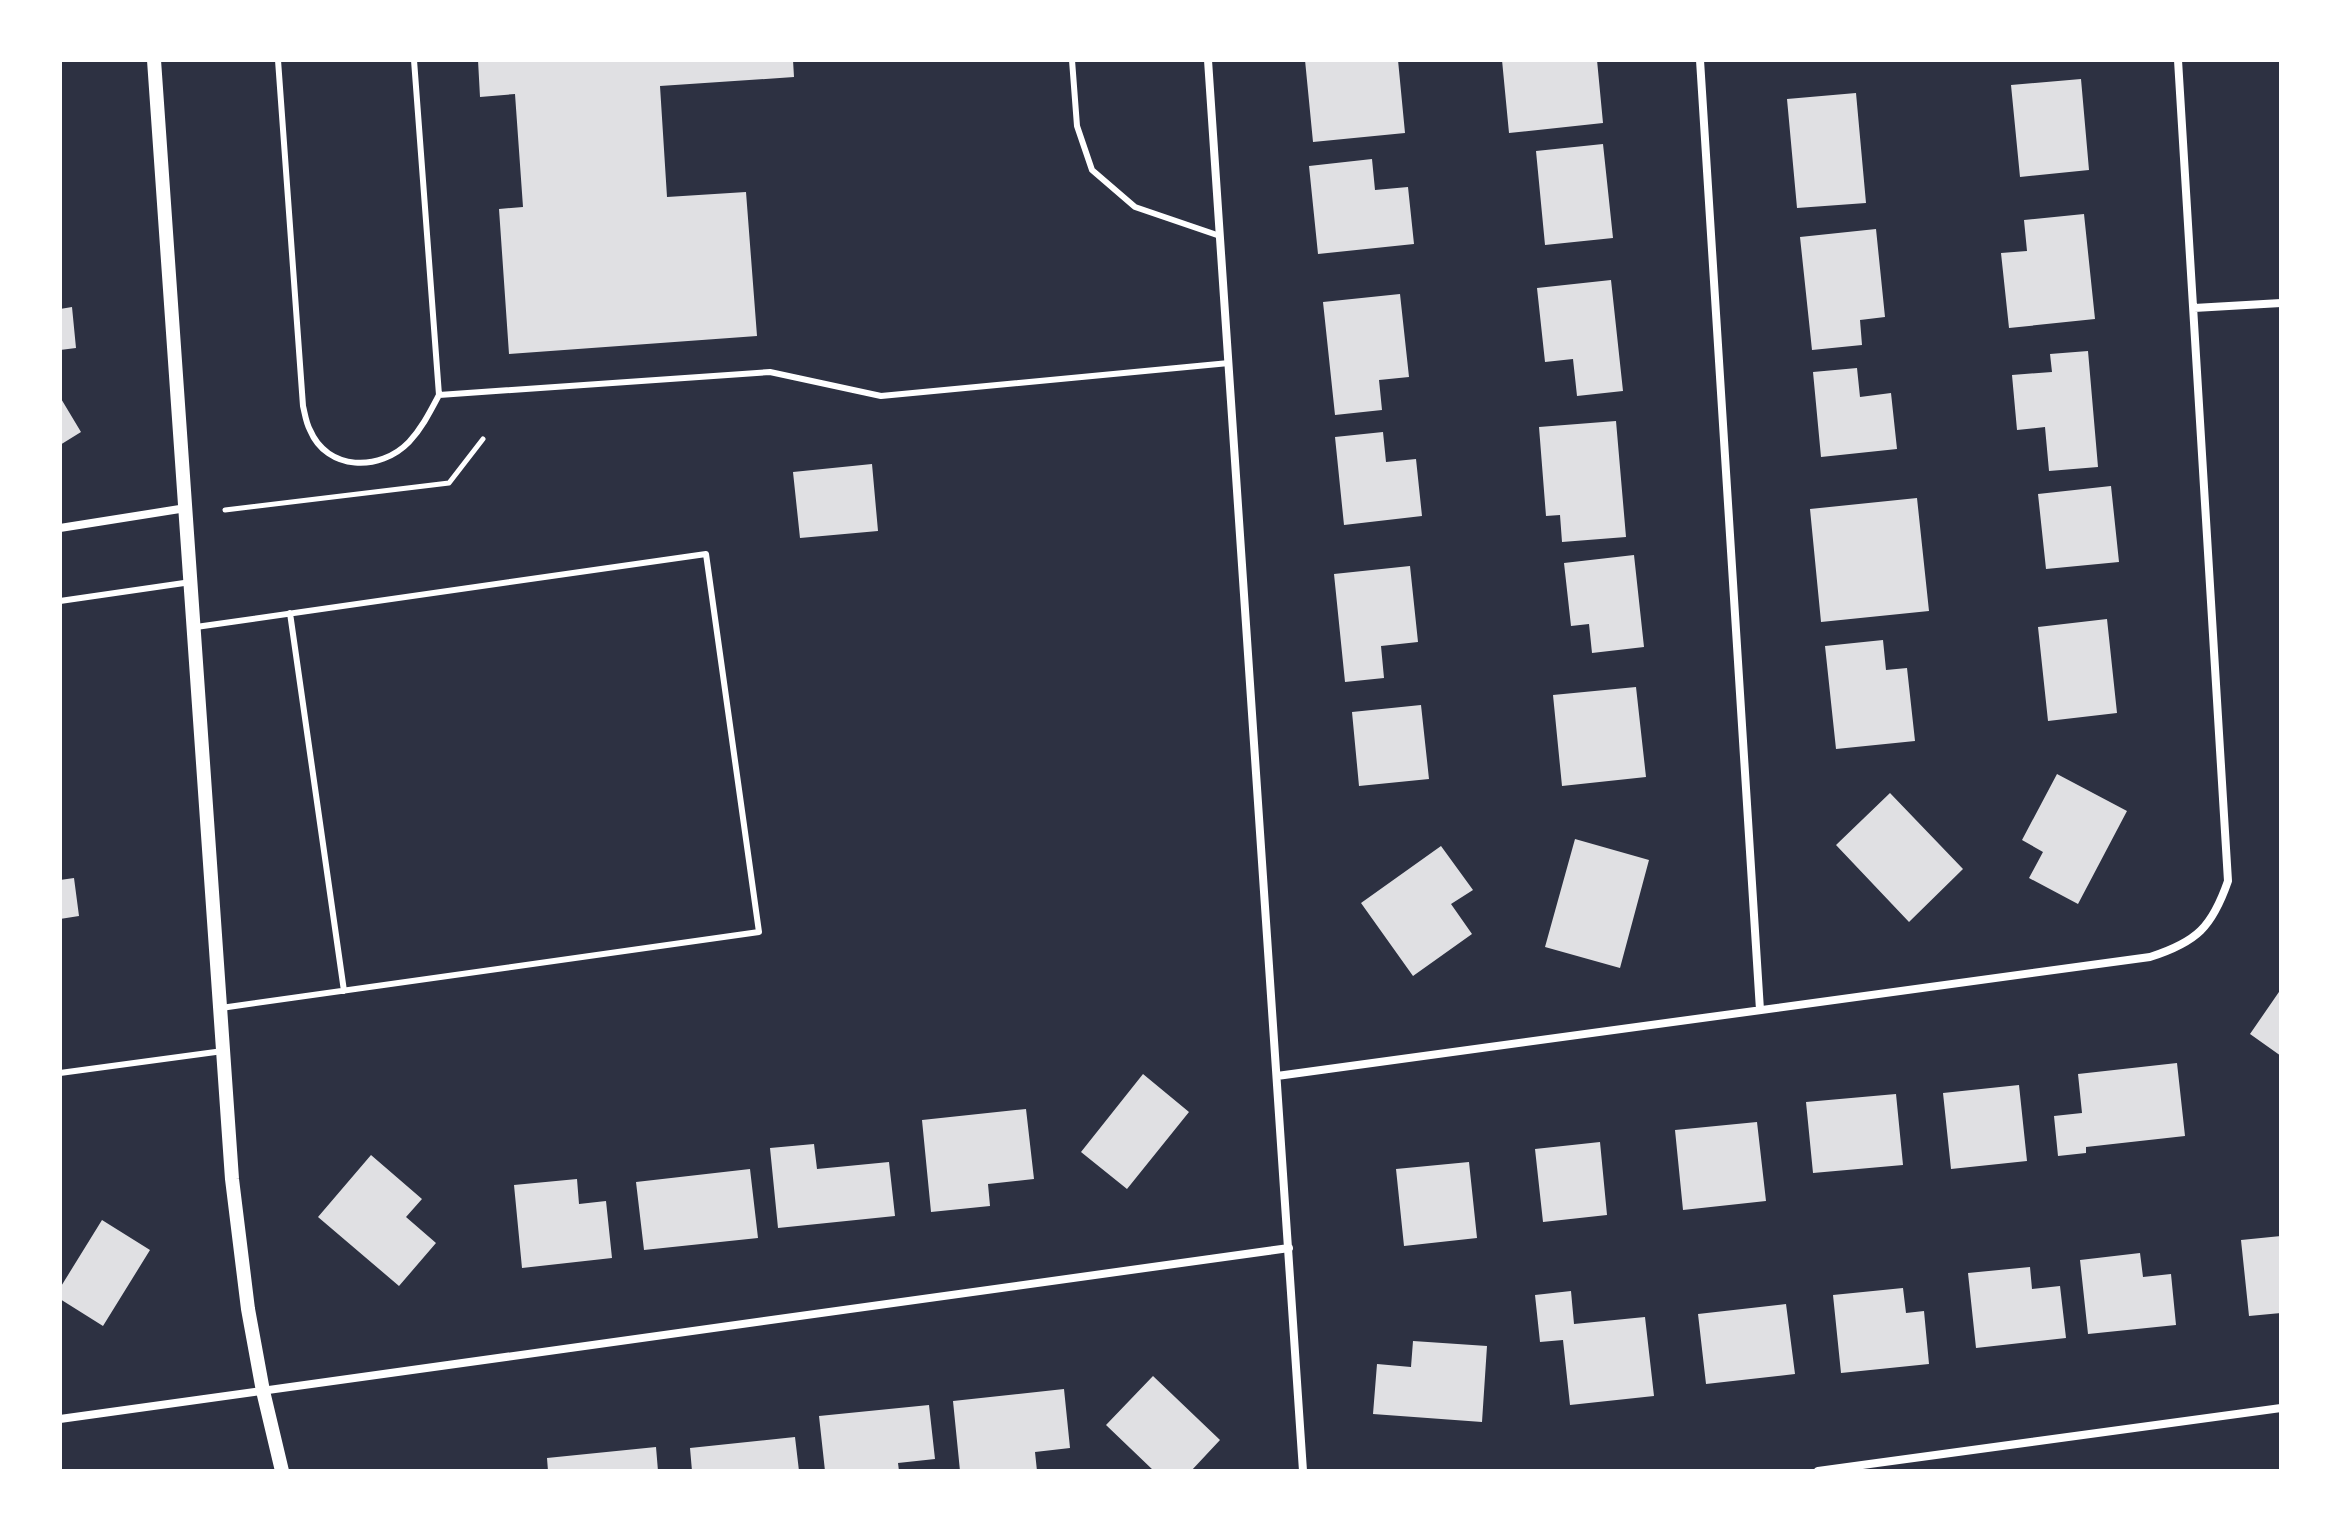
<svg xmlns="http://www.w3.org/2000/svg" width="2341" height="1531" viewBox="0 0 2341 1531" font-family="Quicksand,sans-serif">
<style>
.building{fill:#e0e0e3}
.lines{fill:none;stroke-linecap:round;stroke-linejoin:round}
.path{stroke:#fff;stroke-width:5}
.service{stroke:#fff;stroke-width:6}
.minor{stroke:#fff;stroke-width:8}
.tertiary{stroke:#fff;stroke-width:14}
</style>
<rect width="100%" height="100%" fill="#2d3142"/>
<path class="building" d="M 478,60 L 793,60 L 794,77 L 660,86 L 667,197 L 746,192 L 757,336 L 509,354 L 499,209 L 523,207 L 515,94 L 480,97 Z
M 1305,60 L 1398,60 L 1405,133 L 1313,142 Z
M 1502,60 L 1597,60 L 1603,123 L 1509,133 Z
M 2081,79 L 2089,170 L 2020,177 L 2011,85 Z
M 1856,93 L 1866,203 L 1797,208 L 1787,99 Z
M 1603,144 L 1613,238 L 1545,245 L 1536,151 Z
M 1372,159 L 1375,190 L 1408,187 L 1414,244 L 1318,254 L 1309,166 Z
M 2084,214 L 2095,319 L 2009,328 L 2001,253 L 2027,251 L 2024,220 Z
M 1876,229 L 1885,317 L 1860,320 L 1862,345 L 1812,350 L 1800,237 Z
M 1611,280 L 1623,391 L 1577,396 L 1573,359 L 1545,362 L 1537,288 Z
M 1400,294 L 1409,377 L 1379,380 L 1382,410 L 1335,415 L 1323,302 Z
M 72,307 L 76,348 L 60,350 L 60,309 Z
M 2088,351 L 2098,467 L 2049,471 L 2045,427 L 2017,430 L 2012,375 L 2052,372 L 2050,354 Z
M 1857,368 L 1860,397 L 1891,393 L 1897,449 L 1821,457 L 1813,372 Z
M 60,397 L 81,432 L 60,445 Z
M 1616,421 L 1626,537 L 1562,542 L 1560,515 L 1546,516 L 1539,427 Z
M 1383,432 L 1386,462 L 1416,459 L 1422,516 L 1344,525 L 1335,437 Z
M 872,464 L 878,531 L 800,538 L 793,472 Z
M 2111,486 L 2119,562 L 2046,569 L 2038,494 Z
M 1917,498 L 1929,611 L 1821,622 L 1810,509 Z
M 1634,555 L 1644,647 L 1592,653 L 1589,624 L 1571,626 L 1564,563 Z
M 1410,566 L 1418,642 L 1381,646 L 1384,678 L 1345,682 L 1334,574 Z
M 2107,619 L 2117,713 L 2048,721 L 2038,627 Z
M 1883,640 L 1886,670 L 1907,668 L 1915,741 L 1836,749 L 1825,646 Z
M 1636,687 L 1646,777 L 1562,786 L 1553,695 Z
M 1421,705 L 1429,779 L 1359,786 L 1352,712 Z
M 2057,774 L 2127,811 L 2078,904 L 2029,878 L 2043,852 L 2022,840 Z
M 1890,793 L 1963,869 L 1909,922 L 1836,845 Z
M 1575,839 L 1649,860 L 1620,968 L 1545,947 Z
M 1441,846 L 1473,890 L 1451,904 L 1472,934 L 1413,976 L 1361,903 Z
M 74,878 L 79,916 L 60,919 L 60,880 Z
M 2281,989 L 2281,1056 L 2250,1034 Z
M 2177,1063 L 2185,1136 L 2086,1147 L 2086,1153 L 2058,1156 L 2054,1116 L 2082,1113 L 2078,1074 Z
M 1143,1074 L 1189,1112 L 1127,1189 L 1081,1152 Z
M 2019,1085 L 2027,1161 L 1951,1169 L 1943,1093 Z
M 1896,1094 L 1903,1165 L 1813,1173 L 1806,1102 Z
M 1026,1109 L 1034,1179 L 988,1184 L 990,1206 L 931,1212 L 922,1120 Z
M 1757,1122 L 1766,1201 L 1683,1210 L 1675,1130 Z
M 1600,1142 L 1607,1215 L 1543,1222 L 1535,1149 Z
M 814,1144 L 817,1169 L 889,1162 L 895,1216 L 778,1228 L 770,1148 Z
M 371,1155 L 422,1199 L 406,1217 L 436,1243 L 399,1286 L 318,1217 Z
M 1469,1162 L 1477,1238 L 1404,1246 L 1396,1169 Z
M 750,1169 L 758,1238 L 644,1250 L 636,1182 Z
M 577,1179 L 579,1204 L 606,1201 L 612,1258 L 522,1268 L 514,1185 Z
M 102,1220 L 150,1250 L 103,1326 L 60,1299 L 60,1288 Z
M 2281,1236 L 2281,1313 L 2249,1316 L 2241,1240 Z
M 2140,1253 L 2143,1277 L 2171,1274 L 2176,1325 L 2088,1334 L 2080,1260 Z
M 2030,1267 L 2032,1289 L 2060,1286 L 2066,1338 L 1976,1348 L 1968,1273 Z
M 1903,1288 L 1906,1313 L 1924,1311 L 1929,1364 L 1841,1373 L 1833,1295 Z
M 1571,1291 L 1574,1324 L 1645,1317 L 1654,1396 L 1570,1405 L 1563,1340 L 1540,1342 L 1535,1295 Z
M 1786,1304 L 1795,1374 L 1706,1384 L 1698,1314 Z
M 1413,1341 L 1487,1346 L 1482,1422 L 1373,1414 L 1377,1364 L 1411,1367 Z
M 1153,1376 L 1220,1440 L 1191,1471 L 1154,1471 L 1106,1425 Z
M 1064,1389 L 1070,1448 L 1035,1452 L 1037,1471 L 960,1471 L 953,1401 Z
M 929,1405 L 935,1459 L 898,1463 L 899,1471 L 825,1471 L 819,1416 Z
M 795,1437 L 799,1471 L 692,1471 L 690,1448 Z
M 656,1447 L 658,1471 L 548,1471 L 547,1458 Z"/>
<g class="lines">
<path class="path" d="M 225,510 L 449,483 L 483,439"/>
<path class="service" d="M 278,60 L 303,406 C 305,414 306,423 310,430 C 327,471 380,472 409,442 C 422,428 430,412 439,395 L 414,60
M 1072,60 L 1077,126 L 1092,170 L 1135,207 L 1220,236
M 439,395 L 770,372 L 881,396 L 1229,363
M 60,601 L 191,582
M 290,613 L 344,991
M 196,627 L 706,554 L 759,932 L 221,1008
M 60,1073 L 223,1051"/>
<path class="minor" d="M 1208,60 L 1303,1471
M 1700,60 L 1760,1010
M 2194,308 L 2281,303
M 60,528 L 186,508
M 1277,1076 L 2150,957 C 2197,942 2212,927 2228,881 L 2178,60
M 60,1419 L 1289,1248
M 1818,1471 L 2281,1408"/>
<path class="tertiary" d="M 154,60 L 232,1179 L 248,1309 L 263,1391 L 282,1471"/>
</g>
<rect width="2341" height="1531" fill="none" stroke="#ffffff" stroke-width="124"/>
</svg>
